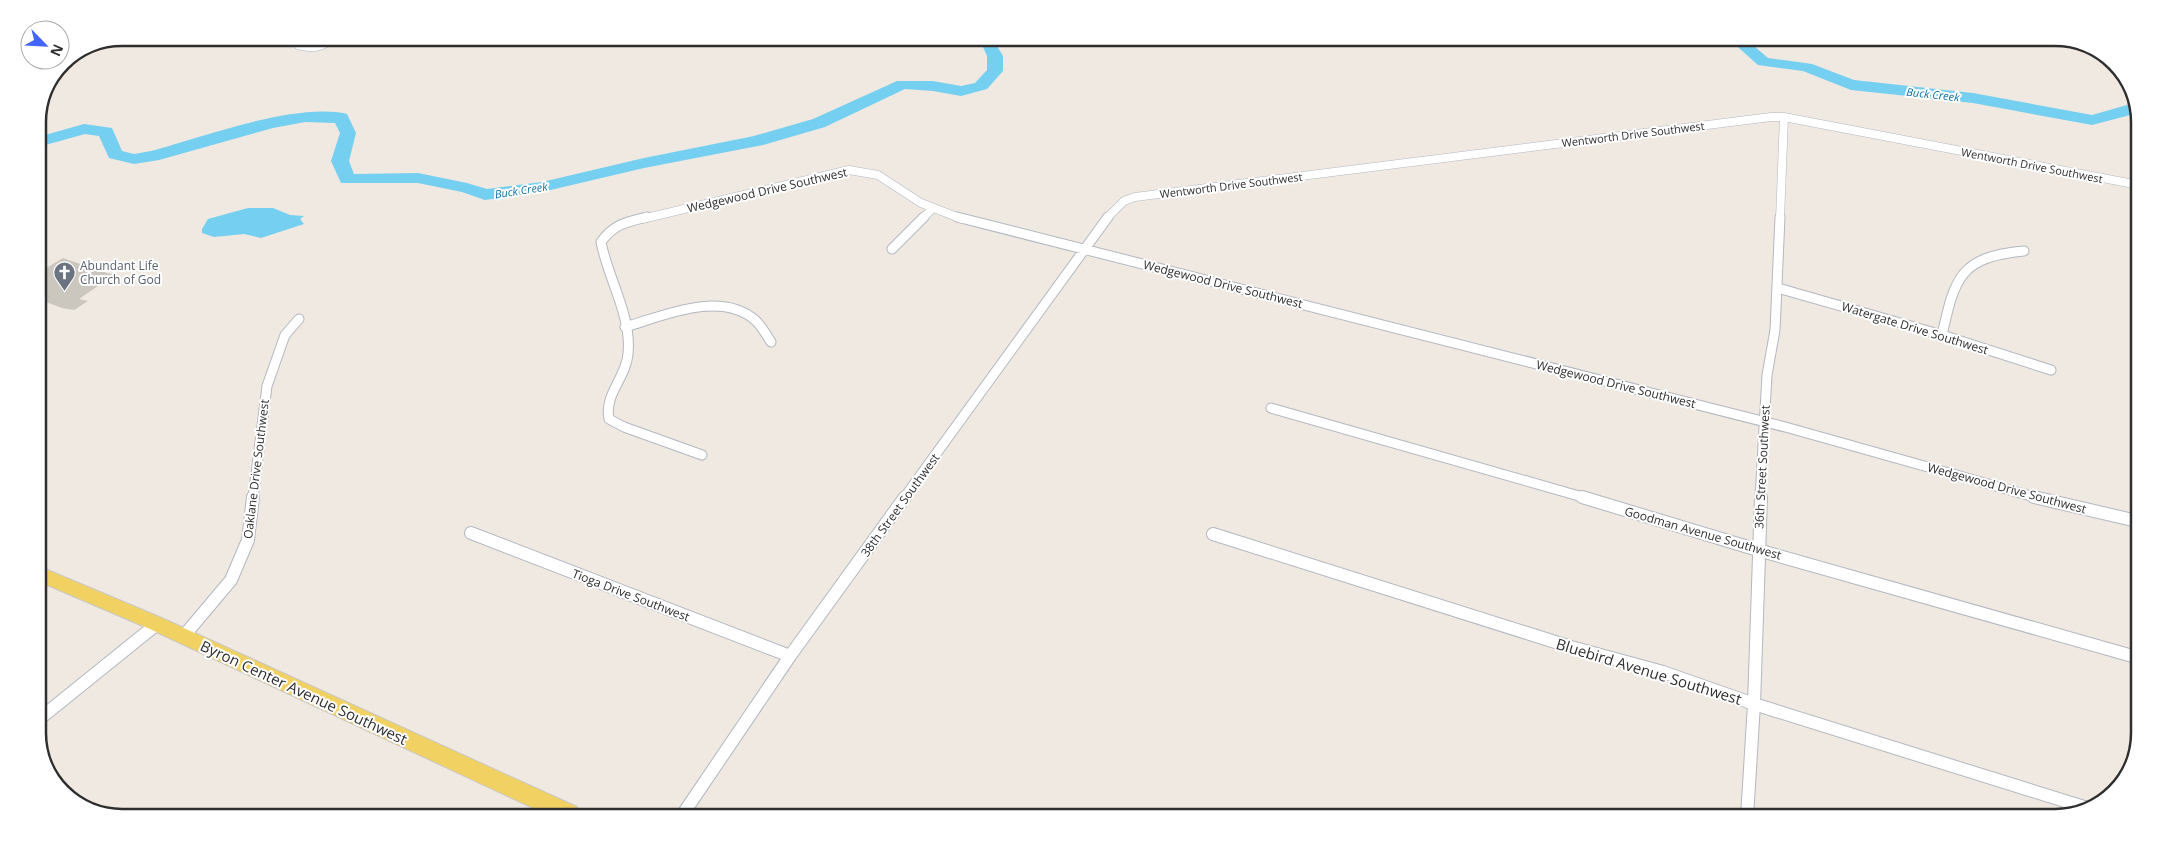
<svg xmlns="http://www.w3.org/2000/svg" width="2177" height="855" viewBox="0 0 2177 855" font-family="'Open Sans',sans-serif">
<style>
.water{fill:#75cff0}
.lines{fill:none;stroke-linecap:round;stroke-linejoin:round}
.river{fill:#75cff0;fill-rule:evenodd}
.building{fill:#cbc7bf}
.street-far2-casing{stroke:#b4b7c1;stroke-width:9}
.street-far1-casing{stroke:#b4b7c1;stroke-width:11}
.street-casing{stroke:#b4b7c1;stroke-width:14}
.primary-casing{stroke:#c9c9c9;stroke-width:2}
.street-far2{stroke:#fff;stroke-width:8}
.street-far1{stroke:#fff;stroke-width:9}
.street{stroke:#fff;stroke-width:12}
.primary{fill:#f2d163;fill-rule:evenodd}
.labels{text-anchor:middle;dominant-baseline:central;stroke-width:4;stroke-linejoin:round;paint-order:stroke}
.far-water-label{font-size:11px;font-style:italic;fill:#0d6fa3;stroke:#fff}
.far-street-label{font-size:11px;fill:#2e2e2e;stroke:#fff}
.street-label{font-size:12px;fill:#2e2e2e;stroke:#fff}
.worship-label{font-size:12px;fill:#5b616d;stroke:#fff;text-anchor:start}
.near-street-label{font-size:15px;fill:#2e2e2e;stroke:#fff}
.rim{fill:none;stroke:#2e2e2e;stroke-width:2.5}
</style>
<rect width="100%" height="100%" fill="#efe9e1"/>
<path class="water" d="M 248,208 L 273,208 L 290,215 L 304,216 L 300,219 L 304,224 L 261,238 L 244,234 L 214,237 L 202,233 L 202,229 L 208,219 Z"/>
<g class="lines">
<path class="river" d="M 971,39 L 994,41 L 1003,56 L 1003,71 L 987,89 L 961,96 L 933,91 L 905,89 L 825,127 L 763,145 L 644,168 L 542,192 L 485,200 L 462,192 L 418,183 L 341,183 L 331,161 L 340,133 L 335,123 L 305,122 L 273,128 L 159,160 L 134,164 L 109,158 L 99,136 L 85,134 L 38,147 L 38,137 L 84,124 L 112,128 L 122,151 L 134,154 L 151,151 C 203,137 296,102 347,114 L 356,133 L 349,161 L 354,174 L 418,173 L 467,183 L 487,189 L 542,182 L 644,158 L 754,136 L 813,119 L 897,81 L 933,81 L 961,86 L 975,83 L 987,70 L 987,56 L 983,47 L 973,43 Z
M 1731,41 L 1748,41 L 1768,58 L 1812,64 L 1854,80 L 1973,93 L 2092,115 L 2134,103 L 2138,113 L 2092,125 L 1973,103 L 1851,90 L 1803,71 L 1758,65 Z"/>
</g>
<path class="building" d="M 63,258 L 104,272 L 114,275 L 79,299 L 88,301 L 74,310 L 62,308 L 38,299 L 38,273 Z"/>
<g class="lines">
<defs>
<path id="street-far2" d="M 302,38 L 298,45 C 310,49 323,48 332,38
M 642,219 L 849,170 L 878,175 L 921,203 L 962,219
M 922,219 L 932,209
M 1106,219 L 1124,201 L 1135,197 L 1771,117 L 1784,117 L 2139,185
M 1780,219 L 1784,117"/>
<path id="street-far1" d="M 647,217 C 626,222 614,224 601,242 C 608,279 632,316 628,354 C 626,378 604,394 609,419 L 624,427 L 702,455
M 957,217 L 1789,428 L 2038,498
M 892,249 L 924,217
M 1778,288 L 1942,335 L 2051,370
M 625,327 C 663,316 720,290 755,320 C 762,326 766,335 771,342
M 1942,335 C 1955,277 1960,257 2024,251
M 1271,408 L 1586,498
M 253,498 L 267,386 L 285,335 L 299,319
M 904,498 L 1108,217
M 1760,498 L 1767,375 L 1775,330 L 1780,217"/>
<path id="street" d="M 1582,497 L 1758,550 L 2136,657
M 2034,497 L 2137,521
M 471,533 L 790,656
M 1213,534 L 1571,647 L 1663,672 L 1754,704 L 2084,807
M 183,637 L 231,580 L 248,540 L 253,497
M 38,720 L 157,624
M 683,814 L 790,656 L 905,497
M 1747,817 L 1754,704 L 1761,497"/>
<path id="primary" d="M 38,566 L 164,619 L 577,807 L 580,814 L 546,814 L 150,629 L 38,581 Z"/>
</defs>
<use href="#street-far2" class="street-far2-casing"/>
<use href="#street-far1" class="street-far1-casing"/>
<use href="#street" class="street-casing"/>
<use href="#primary" class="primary-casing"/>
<use href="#street-far2" class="street-far2"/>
<use href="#street-far1" class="street-far1"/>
<use href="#street" class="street"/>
<use href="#primary" class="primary"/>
</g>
<defs>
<symbol id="church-pin" viewBox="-11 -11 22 30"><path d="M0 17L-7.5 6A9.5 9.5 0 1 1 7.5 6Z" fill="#6b7280" stroke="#fff"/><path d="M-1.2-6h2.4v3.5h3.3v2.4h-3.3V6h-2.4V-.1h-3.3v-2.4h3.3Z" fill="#fff"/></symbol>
</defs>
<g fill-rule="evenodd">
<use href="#church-pin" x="52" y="260" width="25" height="34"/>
</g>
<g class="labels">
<g class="far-water-label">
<text transform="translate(1933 94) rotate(6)">Buck Creek</text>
<text transform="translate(521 190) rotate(-9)">Buck Creek</text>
</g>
<g class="far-street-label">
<text transform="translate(1633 134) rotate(-7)">Wentworth Drive Southwest</text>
<text transform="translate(2032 165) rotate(11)">Wentworth Drive Southwest</text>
<text transform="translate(1231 185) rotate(-7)">Wentworth Drive Southwest</text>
</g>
<g class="street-label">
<text transform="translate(767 190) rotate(-13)">Wedgewood Drive Southwest</text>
<text transform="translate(1223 284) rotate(14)">Wedgewood Drive Southwest</text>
<text transform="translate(1915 328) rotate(17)">Watergate Drive Southwest</text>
<text transform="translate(1616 384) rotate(14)">Wedgewood Drive Southwest</text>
<text transform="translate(1762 467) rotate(-87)">36th Street Southwest</text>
<text transform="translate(256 469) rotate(-83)">Oaklane Drive Southwest</text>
<text transform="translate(2007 488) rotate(15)">Wedgewood Drive Southwest</text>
<text transform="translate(900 505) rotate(-54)">38th Street Southwest</text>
<text transform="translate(1703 533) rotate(16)">Goodman Avenue Southwest</text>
<text transform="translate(631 595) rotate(21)">Tioga Drive Southwest</text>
</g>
<g class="worship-label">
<text x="80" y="265">Abundant Life<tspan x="80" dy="14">Church of God</tspan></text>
</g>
<g class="near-street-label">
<text transform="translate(1649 671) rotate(17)">Bluebird Avenue Southwest</text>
<text transform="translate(304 692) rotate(25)">Byron Center Avenue Southwest</text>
</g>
</g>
<path d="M0 0H2177V855H0ZM122 46H2055A76 76 0 0 1 2131 122V733A76 76 0 0 1 2055 809H122A76 76 0 0 1 46 733V122A76 76 0 0 1 122 46Z" fill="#fff" fill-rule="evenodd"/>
<path class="rim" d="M122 46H2055A76 76 0 0 1 2131 122V733A76 76 0 0 1 2055 809H122A76 76 0 0 1 46 733V122A76 76 0 0 1 122 46Z"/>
<g transform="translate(45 45) rotate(114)"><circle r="24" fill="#ffffff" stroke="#ababab"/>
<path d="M0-4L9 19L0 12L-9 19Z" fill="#4264fb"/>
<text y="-8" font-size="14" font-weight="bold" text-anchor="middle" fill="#2e2e2e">N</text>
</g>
</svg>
